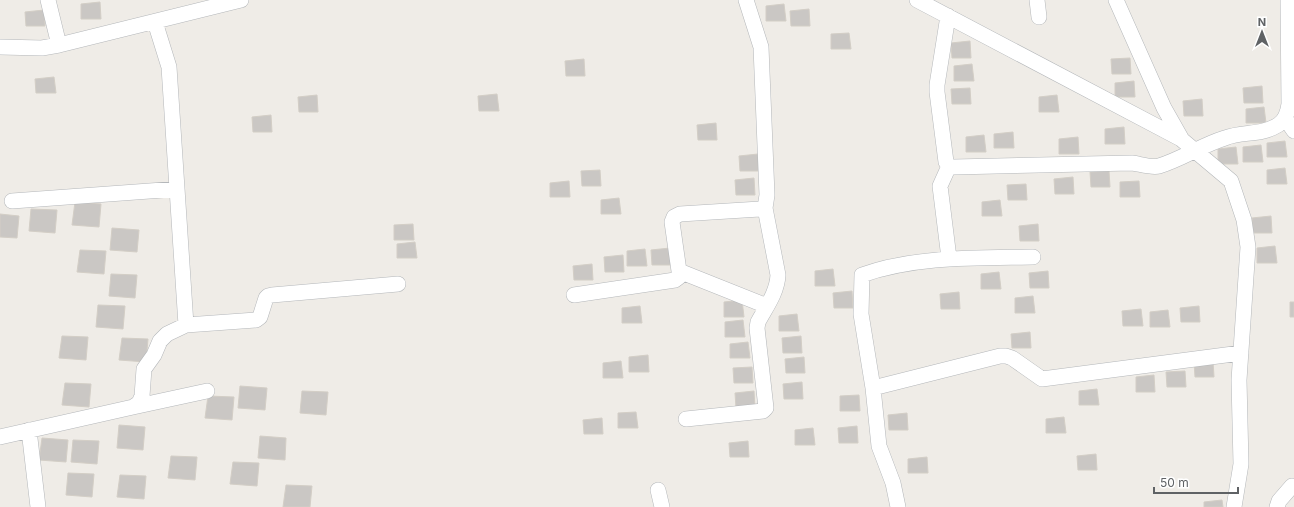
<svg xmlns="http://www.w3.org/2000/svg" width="1294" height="507" viewBox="0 0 1294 507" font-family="Inter,sans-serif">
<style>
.building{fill:#cac7c4;stroke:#d3cec6}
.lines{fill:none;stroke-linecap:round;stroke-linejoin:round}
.minor-casing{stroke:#b4b7ba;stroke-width:16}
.minor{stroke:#fff;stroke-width:15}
</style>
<rect width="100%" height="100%" fill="#efece7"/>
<path class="building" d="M 100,2 L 101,19 L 81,19 L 81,4 Z
M 784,4 L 786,21 L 766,21 L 766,6 Z
M 809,9 L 810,26 L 791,26 L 790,11 Z
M 44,10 L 45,26 L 26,26 L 25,12 Z
M 849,33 L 851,49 L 831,49 L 831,34 Z
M 970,41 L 971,58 L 952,58 L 951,43 Z
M 1130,58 L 1131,74 L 1112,74 L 1111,59 Z
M 584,59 L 585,76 L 566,76 L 565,61 Z
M 972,64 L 974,81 L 954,81 L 954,66 Z
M 54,77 L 56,93 L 36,93 L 35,79 Z
M 1134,81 L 1135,97 L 1115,97 L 1115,83 Z
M 1262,86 L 1263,103 L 1244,103 L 1243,88 Z
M 970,88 L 971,104 L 952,104 L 951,89 Z
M 497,94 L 499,111 L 479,111 L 478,96 Z
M 317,95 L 318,112 L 299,112 L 298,97 Z
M 1057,95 L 1059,112 L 1039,112 L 1039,97 Z
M 1202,99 L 1203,116 L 1184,116 L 1183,101 Z
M 1264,107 L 1266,123 L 1246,123 L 1246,109 Z
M 271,115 L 272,132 L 253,132 L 252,117 Z
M 716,123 L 717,140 L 698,140 L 697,125 Z
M 1124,127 L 1125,144 L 1105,144 L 1105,129 Z
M 1013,132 L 1014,148 L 994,148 L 994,134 Z
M 984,135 L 986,152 L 966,152 L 966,137 Z
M 1078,137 L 1079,154 L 1059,154 L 1059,139 Z
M 1285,141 L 1287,157 L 1267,157 L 1267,143 Z
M 1261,145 L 1263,162 L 1243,162 L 1243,147 Z
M 1236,147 L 1238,164 L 1218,164 L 1218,149 Z
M 758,154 L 759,171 L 740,171 L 739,156 Z
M 1285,168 L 1287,184 L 1267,184 L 1267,170 Z
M 600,170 L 601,186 L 582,186 L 581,171 Z
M 1109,171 L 1110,187 L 1091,187 L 1090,172 Z
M 1073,177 L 1074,194 L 1055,194 L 1054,179 Z
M 754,178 L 755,195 L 736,195 L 735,180 Z
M 569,181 L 570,197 L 550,197 L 550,183 Z
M 1139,181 L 1140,197 L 1120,197 L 1120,182 Z
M 1026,184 L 1027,200 L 1008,200 L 1007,185 Z
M 619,198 L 621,214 L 601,214 L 601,200 Z
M 1000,200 L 1002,216 L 982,216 L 982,202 Z
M 75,202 L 101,204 L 99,227 L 72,225 Z
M 31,209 L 57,210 L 55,233 L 29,231 Z
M 0,214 L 19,216 L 17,238 L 0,237 Z
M 1271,216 L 1272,233 L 1253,233 L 1252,218 Z
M 413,224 L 414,240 L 394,240 L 394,225 Z
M 1038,224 L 1039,241 L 1020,241 L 1019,226 Z
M 112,228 L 139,230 L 137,252 L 110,250 Z
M 415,242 L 417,258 L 397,258 L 397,244 Z
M 1275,246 L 1277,263 L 1257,263 L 1257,248 Z
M 670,248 L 671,265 L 652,265 L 651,250 Z
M 645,249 L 647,266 L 627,266 L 627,251 Z
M 80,250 L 106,251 L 104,274 L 77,272 Z
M 623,255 L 624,272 L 605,272 L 604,257 Z
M 592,264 L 593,280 L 574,280 L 573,266 Z
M 833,269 L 835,286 L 815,286 L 815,271 Z
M 1048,271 L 1049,288 L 1030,288 L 1029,273 Z
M 999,272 L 1001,289 L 981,289 L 981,274 Z
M 111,274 L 137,275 L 135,298 L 109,296 Z
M 852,291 L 853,308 L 834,308 L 833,293 Z
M 959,292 L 960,309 L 941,309 L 940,294 Z
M 1033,296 L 1035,313 L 1015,313 L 1015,298 Z
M 742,300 L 744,317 L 724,317 L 724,302 Z
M 1290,302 L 1294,302 L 1294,317 L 1290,317 Z
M 98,305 L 125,306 L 123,329 L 96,327 Z
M 640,306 L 642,323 L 622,323 L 622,308 Z
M 1199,306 L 1200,322 L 1181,322 L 1180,308 Z
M 1141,309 L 1143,326 L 1123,326 L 1122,311 Z
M 1168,310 L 1170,327 L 1150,327 L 1150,312 Z
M 797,314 L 799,331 L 779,331 L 779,316 Z
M 743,320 L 745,337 L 725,337 L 725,322 Z
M 1030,332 L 1031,348 L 1012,348 L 1011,334 Z
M 62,336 L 88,337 L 86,360 L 59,358 Z
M 801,336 L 802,353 L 783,353 L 782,338 Z
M 122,338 L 148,339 L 146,362 L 119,360 Z
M 748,342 L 750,358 L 730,358 L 730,344 Z
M 648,355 L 649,372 L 629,372 L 629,357 Z
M 804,357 L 805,373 L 786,373 L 785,359 Z
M 621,361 L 623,378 L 603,378 L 603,363 Z
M 1213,361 L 1214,377 L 1195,377 L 1194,362 Z
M 752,367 L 753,383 L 734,383 L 733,368 Z
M 1185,371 L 1186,387 L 1167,387 L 1166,372 Z
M 1154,375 L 1155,392 L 1136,392 L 1136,377 Z
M 802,382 L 803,399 L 784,399 L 783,384 Z
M 65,383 L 91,384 L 89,407 L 62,405 Z
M 240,386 L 267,388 L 265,410 L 238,408 Z
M 1097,389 L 1099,405 L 1079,405 L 1079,391 Z
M 302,391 L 328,392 L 326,415 L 300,413 Z
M 754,391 L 755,408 L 736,408 L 735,393 Z
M 859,395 L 860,411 L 840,411 L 840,396 Z
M 208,396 L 234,397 L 232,420 L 205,418 Z
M 636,412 L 638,428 L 618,428 L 618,413 Z
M 907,413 L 908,430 L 889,430 L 888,415 Z
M 1064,417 L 1066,433 L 1046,433 L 1046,419 Z
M 602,418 L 603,434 L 584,434 L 583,420 Z
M 119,425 L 145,427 L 143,450 L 117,448 Z
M 857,426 L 858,443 L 839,443 L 838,428 Z
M 813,428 L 815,445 L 795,445 L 795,430 Z
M 260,436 L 286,438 L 285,460 L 258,458 Z
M 42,438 L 68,440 L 66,462 L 39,460 Z
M 73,440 L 99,441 L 97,464 L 71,462 Z
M 748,441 L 749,457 L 730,457 L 729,443 Z
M 1096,454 L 1097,470 L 1078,470 L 1077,456 Z
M 171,456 L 197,457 L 195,480 L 168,478 Z
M 927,457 L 928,473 L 908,473 L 908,459 Z
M 233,462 L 259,463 L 257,486 L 230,484 Z
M 68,473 L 94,474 L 92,497 L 66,495 Z
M 120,475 L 146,476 L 144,499 L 117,497 Z
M 286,485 L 312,486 L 310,507 L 283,507 Z
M 1222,500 L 1223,507 L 1204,507 L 1204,502 Z"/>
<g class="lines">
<defs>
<path id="minor" d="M 48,0 L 59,45
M 917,0 L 1181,139 L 1231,181 L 1244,220 L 1248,247 L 1239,380 L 1241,464 L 1234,507
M 1037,0 L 1039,17
M 1116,0 L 1164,108 L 1181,138
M 948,16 L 937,85 L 937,92 L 946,162 L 949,166 L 954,167 L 1132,163 C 1140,164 1152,168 1159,166 C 1182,159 1202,145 1225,138 C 1243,131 1260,136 1278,125 C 1286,120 1288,112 1289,104 L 1288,0
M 155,22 L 169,67 L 186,325
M 0,47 L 42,48 L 59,45 L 241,0
M 1285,118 L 1294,131
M 949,166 L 940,186 L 949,258
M 12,201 L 177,189
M 679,271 L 767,306
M 574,295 L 675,280 L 679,277 L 679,271 L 672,222 L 674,217 L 680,214 L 760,209 L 765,208 L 767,195 L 761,47 L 746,0
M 873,388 L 1000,356 L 1006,356 L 1012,358 L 1042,379 L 1241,353
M 133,407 L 207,391
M 686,419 L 763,411 L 766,408 L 757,328 L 758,322 C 766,307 777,293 778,275 L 765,208
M 29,430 L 38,507
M 0,437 L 133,407 L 139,403 L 142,396 L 144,369 L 154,355 L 160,341 L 167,334 L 186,325 L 256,320 L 260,317 L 266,298 L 268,296 L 272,295 L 398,284
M 658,490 L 662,507
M 898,507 L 893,483 L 879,446 L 873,388 L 861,314 L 862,275 C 915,256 976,258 1033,257
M 1277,507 L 1279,501 L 1292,486"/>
</defs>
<use href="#minor" class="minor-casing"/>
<use href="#minor" class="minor"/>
</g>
<g transform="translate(1262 32)" stroke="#ffffff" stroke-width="3" paint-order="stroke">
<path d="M0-3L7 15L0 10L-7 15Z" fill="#5f6265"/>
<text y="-6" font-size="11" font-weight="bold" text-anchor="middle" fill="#5f6265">N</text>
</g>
<path d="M1154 487v6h84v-6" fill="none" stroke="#5f6265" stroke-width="2"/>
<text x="1160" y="487" font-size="12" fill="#5f6265" stroke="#ffffff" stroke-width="3" paint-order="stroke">50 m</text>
</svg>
